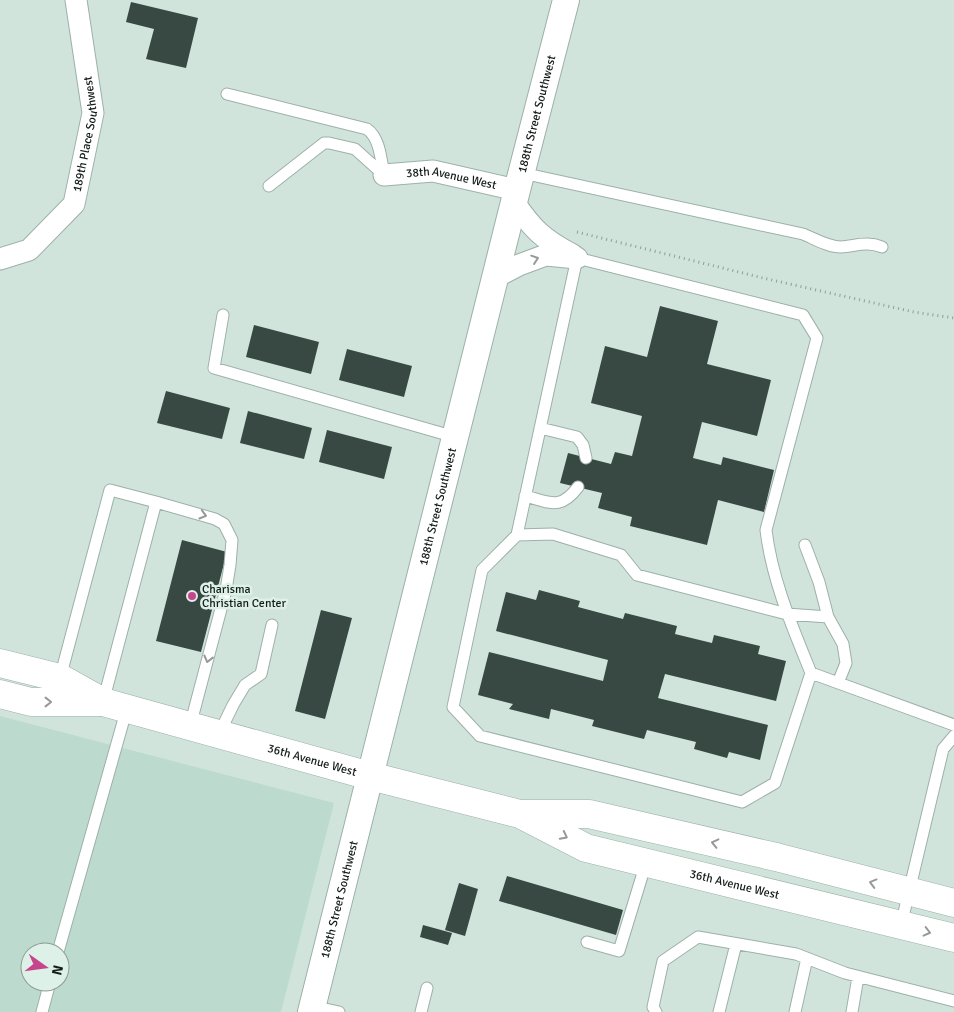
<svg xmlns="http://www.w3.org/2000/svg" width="954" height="1012" viewBox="0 0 954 1012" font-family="Signika,sans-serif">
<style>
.built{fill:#bddace;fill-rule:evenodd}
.building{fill:#384943}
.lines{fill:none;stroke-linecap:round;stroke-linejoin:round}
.service-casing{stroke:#9db0a9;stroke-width:13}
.minor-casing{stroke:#9db0a9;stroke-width:23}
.tertiary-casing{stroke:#9db0a9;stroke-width:28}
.secondary-casing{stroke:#9db0a9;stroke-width:29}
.path{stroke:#8e9e98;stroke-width:3;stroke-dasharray:1 4;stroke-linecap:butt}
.service{stroke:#fff;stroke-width:11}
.minor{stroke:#fff;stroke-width:21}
.tertiary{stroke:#fff;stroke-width:26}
.secondary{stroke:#fff;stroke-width:28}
.oneway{stroke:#969998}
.poi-dot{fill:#c7458d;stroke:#ddf1e9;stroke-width:2}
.labels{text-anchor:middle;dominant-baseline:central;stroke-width:5;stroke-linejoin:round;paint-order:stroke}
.street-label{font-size:12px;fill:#151d1a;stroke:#ddf1e9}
.poi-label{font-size:12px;fill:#151d1a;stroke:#ddf1e9;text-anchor:start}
</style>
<rect width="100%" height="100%" fill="#d0e4dc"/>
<path class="built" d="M 0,716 L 334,803 L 281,1012 L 0,1012 ZM 30,952 L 60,952 L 60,982 L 30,982 Z"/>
<path class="building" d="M 131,2 L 198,18 L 186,68 L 146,59 L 154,29 L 126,22 Z
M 660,306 L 718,321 L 707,364 L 771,380 L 757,436 L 702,422 L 693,458 L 721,465 L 723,457 L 774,470 L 764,512 L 718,500 L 707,545 L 630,526 L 632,517 L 598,508 L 602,493 L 560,483 L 568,453 L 611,464 L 615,452 L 632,456 L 642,416 L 591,403 L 605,346 L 647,357 Z
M 254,325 L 319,342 L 311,374 L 246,357 Z
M 347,349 L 412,366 L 404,397 L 339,380 Z
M 166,391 L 230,408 L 222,439 L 157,423 Z
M 248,411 L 312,428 L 304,459 L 240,443 Z
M 327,430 L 392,447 L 384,479 L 319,462 Z
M 182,540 L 227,552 L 201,652 L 156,641 Z
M 539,590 L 580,601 L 578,607 L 623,619 L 625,613 L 677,626 L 675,634 L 712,643 L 714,635 L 760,646 L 758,654 L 786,661 L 776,701 L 665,674 L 658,698 L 768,725 L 760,760 L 729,752 L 727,758 L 694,749 L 696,742 L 647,730 L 644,739 L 592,726 L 594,720 L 551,709 L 549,719 L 509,709 L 513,704 L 478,695 L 489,652 L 603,681 L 608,660 L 496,631 L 506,592 L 536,600 Z
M 321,610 L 352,618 L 325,719 L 295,711 Z
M 507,876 L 623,910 L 616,935 L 499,901 Z
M 459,883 L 478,889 L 465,936 L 445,930 Z
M 423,925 L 452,933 L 448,945 L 420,937 Z"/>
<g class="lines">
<defs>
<path id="service" d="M 227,94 L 367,129 C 380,138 381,160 384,175
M 522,173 L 803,234 C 815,239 828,247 841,247 C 856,246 867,241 882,247
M 269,186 L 324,143 L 329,143 L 355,149 L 384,175
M 223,315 L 214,368 L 455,437
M 540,428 L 577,437 L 583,445 L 586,458
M 525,496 C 550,502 560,511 578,487
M 156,502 L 215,519 L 224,524 L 232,540 L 230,565 L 226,590 L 190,726
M 517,535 L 577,258 L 803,315 L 817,338 L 766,530 C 772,580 792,626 811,673
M 805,545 L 819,582 L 828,617 L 843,644 L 846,663 L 838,683
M 828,617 L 787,614 L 637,575 L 621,555 L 553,534 L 517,535 L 482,570 L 453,707 L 480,736 L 742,802 L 775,783 L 811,673 L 954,725
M 60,678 L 110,490 L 156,502 L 103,702
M 219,734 L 233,705 L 245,685 L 261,674 L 272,625
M 901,925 L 943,749 L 954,736
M 587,942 L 619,951 L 646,863
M 58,952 L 127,708
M 312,1006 L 339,1012
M 42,1012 L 50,982
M 421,1012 L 427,988
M 656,1012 L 653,1007 L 663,961 L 698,937 L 796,954 L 845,973 L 954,1001
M 719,1012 L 736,944
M 795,1012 L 807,958
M 852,1012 L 858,977"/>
<g id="minor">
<path id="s1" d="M 384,175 L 433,171 L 517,190"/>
<path d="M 514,202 C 532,229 544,240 573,255"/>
<path id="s2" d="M 0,259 L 29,250 L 74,204 L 93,113 L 76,0"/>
<path d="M 496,277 L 519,265 L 546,255 L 577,258"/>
</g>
<g id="tertiary">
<path id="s3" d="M 311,1012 L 517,190 L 566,0"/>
</g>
<g id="secondary">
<path id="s4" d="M 0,663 L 60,678 L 103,702 L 370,776 L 520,814 L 586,848 L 954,938"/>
<path d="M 0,694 L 31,702 L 101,702"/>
<path d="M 524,814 L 589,814 L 776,857 L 954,903"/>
</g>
</defs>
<use href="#service" class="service-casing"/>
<use href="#minor" class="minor-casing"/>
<use href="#tertiary" class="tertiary-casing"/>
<use href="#secondary" class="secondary-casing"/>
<path class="path" d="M 577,232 L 763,278 L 914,312 L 954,318"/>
<use href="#service" class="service"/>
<use href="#minor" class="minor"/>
<use href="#tertiary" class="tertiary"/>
<use href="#secondary" class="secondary"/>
</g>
<defs><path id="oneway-chevron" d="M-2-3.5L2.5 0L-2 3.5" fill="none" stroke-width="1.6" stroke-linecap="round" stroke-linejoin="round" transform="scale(1.25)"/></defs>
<g class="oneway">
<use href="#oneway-chevron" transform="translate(535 259) rotate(-19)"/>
<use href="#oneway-chevron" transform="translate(203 515) rotate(16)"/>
<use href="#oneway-chevron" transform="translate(208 659) rotate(104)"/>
<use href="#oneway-chevron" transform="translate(48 702)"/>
<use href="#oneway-chevron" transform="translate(564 836) rotate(27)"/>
<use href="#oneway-chevron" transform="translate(715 843) rotate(-167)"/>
<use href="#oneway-chevron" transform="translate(873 883) rotate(-165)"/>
<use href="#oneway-chevron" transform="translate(927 932) rotate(14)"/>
</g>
<circle class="poi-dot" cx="192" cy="596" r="5"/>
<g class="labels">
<g class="street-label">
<text stroke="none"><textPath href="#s3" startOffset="926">188th Street Southwest</textPath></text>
<text stroke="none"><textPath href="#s2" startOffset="166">189th Place Southwest</textPath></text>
<text stroke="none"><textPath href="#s1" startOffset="68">38th Avenue West</textPath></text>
<text stroke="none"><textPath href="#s3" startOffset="521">188th Street Southwest</textPath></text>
<text stroke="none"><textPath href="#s4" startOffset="328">36th Avenue West</textPath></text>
<text stroke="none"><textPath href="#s4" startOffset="770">36th Avenue West</textPath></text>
<text stroke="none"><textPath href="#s3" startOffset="116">188th Street Southwest</textPath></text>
</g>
<g class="poi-label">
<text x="202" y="589">Charisma<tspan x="202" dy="14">Christian Center</tspan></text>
</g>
</g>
<g transform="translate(45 967) rotate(104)"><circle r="24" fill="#ddf1e9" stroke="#8d9c96"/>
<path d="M0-4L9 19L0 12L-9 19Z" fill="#c7458d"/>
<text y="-8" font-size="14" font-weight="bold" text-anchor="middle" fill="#151d1a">N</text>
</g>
</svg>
